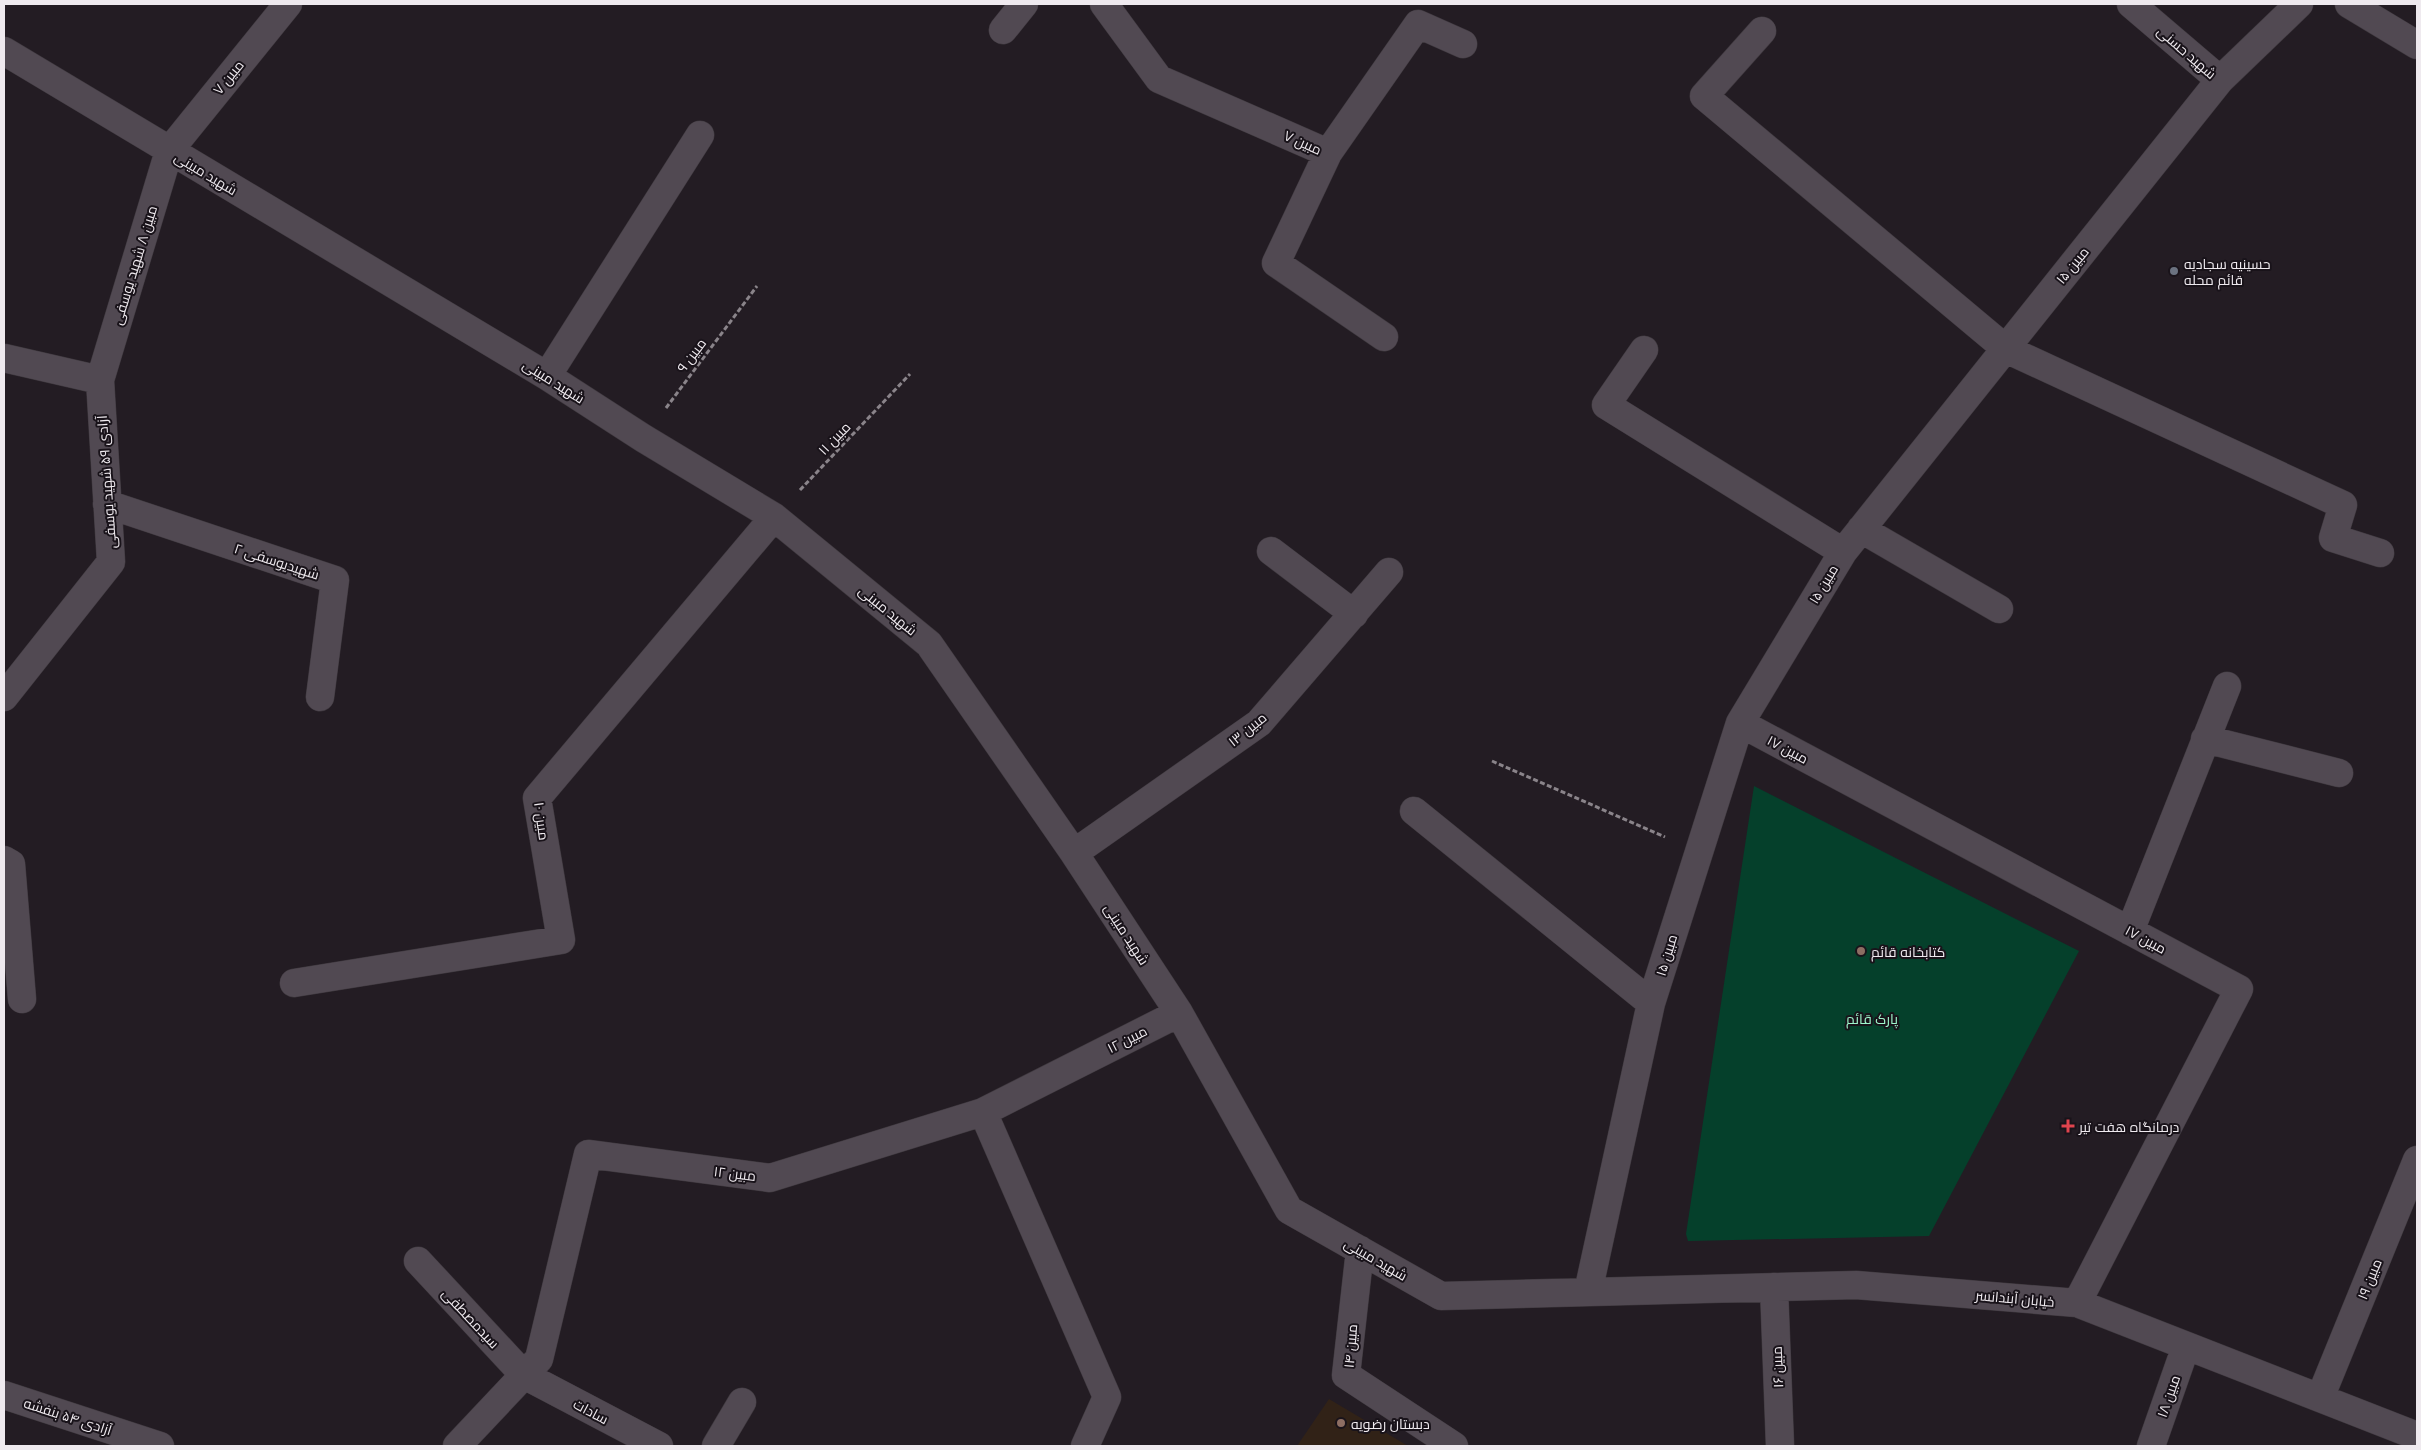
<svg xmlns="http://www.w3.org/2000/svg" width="2421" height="1450" viewBox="0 0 2421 1450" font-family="'Noto Sans',Cairo,sans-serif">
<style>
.education{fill:#312217}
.green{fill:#05402b}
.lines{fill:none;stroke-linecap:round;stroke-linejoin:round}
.street-casing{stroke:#3e383e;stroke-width:29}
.path{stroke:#8a848a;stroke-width:3;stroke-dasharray:5 2.5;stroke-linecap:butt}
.street{stroke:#514952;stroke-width:28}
.worship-dot{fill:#6b7280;stroke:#19131a;stroke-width:2}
.education-dot{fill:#8d6e63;stroke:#19131a;stroke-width:2}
.health-dot{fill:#e0444e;stroke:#19131a;stroke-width:2}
.labels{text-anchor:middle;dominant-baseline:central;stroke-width:4;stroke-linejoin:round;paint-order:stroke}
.street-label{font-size:14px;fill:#efeaef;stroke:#19131a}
.poi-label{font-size:14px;fill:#efeaef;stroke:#19131a;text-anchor:start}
.park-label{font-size:14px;fill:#9ef6cc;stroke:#19131a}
</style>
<rect width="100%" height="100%" fill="#231c23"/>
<path class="education" d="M 1329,1399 L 1408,1446 L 1297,1446 Z"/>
<path class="green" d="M 1754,786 L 2079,951 L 1929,1236 L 1688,1241 L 1686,1234 Z"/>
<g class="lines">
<defs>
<path id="street" d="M 1104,4 L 1159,79 L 1328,153 L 1276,263 L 1384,337
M 2131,4 L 2220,80
M 2349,4 L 2417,45
M 1003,30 L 1024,4
M 1762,31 L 1704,96 L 2006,349 L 2343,505 L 2333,538 L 2380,553
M 4,51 L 547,376 L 643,438 L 774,517 L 929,644 L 1074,853 L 1179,1013 L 1289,1210 L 1441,1296 L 1856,1285 L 2077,1303 L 2417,1436
M 1328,153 L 1418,24 L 1463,44
M 1644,350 L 1606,405 L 1843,552
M 4,358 L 100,380
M 547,376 L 700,135
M 107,504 L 335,580 L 320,697
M 1861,529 L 1999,609
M 1271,551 L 1354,614
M 4,697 L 111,562 L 100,380 L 169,151 L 288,4
M 1740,723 L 2239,989 L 2077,1303
M 2205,739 L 2339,773
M 1414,811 L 1651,1003
M 1074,853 L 1259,723 L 1389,572
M 4,860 L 11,864 L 22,999
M 2130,931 L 2227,686
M 294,983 L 561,940 L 537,798 L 774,517
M 983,1112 L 1107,1397 L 1085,1446
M 1360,1250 L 1346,1375 L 1454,1446
M 418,1261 L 524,1375 L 659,1446
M 1774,1287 L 1780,1446
M 1588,1292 L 1651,1003 L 1740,723 L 1843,552 L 2220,80 L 2299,4
M 4,1395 L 160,1446
M 2320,1398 L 2417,1160
M 457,1446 L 539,1359 L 588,1154 L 770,1178 L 983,1112 L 1179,1013
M 716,1446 L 742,1402
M 2151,1446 L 2186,1346"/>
</defs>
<use href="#street" class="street-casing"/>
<path class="path" d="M 666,408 L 757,286
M 800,490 L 910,374
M 1492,761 L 1665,837"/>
<use href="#street" class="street"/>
</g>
<circle class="worship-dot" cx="2174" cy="271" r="5"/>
<g class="education-dot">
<circle cx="1861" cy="951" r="5"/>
<circle cx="1341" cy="1423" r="5"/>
</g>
<path class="health-dot" d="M2065.5 1118.5h5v5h5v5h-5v5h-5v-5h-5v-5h5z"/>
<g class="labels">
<g class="street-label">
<text transform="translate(2187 52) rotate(41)">شهید حسنی</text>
<text transform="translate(228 77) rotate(-51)">مبین ۷</text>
<text transform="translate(1303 142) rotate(24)">مبین ۷</text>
<text transform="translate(206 173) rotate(31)">شهید مبینی</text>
<text transform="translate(134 265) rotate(-73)">مبین ۸ شهید یوسفی</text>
<text transform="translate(2072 265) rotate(-51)">مبین ۱۵</text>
<text transform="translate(691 355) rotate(-53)">مبین ۹</text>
<text transform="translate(554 381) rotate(32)">شهید مبینی</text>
<text transform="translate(834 438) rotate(-46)">مبین ۱۱</text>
<text transform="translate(106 482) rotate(-94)">آزادی ۵۹ شهید یوسفی</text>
<text transform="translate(277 561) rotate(18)">شهیدیوسفی ۲</text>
<text transform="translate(1823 584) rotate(-59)">مبین ۱۵</text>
<text transform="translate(888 610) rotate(39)">شهید مبینی</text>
<text transform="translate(1247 729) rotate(-39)">مبین ۱۳</text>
<text transform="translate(1788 749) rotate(28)">مبین ۱۷</text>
<text transform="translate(542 821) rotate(82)">مبین ۱۰</text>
<text transform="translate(1127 934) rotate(57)">شهید مبینی</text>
<text transform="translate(2146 939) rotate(28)">مبین ۱۷</text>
<text transform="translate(1666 955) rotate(-73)">مبین ۱۵</text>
<text transform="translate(1127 1039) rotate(-27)">مبین ۱۲</text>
<text transform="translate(735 1173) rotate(7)">مبین ۱۲</text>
<text transform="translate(1376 1259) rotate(30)">شهید مبینی</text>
<text transform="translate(2369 1279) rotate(-68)">مبین ۱۹</text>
<text transform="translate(2015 1298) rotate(5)">خیابان آبندانسر</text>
<text transform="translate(471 1318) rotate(47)">سیدمصطفی</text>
<text transform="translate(1350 1346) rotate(-85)">مبین ۱۴</text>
<text transform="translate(1777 1367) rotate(-92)">مبین ۱۶</text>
<text transform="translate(2168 1396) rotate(-71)">مبین ۱۸</text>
<text transform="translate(591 1411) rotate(28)">سادات</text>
<text transform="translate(68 1416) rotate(18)">آزادی ۵۴ بنفشه</text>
</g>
<g class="poi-label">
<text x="2184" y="263">حسینیه سجادیه<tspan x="2184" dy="16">قائم محله</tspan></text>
<text x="1871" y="951">کتابخانه قائم</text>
<text x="2079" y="1126">درمانگاه هفت تیر</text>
<text x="1351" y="1423">دبستان رضویه</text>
</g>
<g class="park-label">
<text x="1872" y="1018">پارک قائم</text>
</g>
</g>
<rect width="2421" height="1450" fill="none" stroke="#efeaef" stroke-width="10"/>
</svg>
